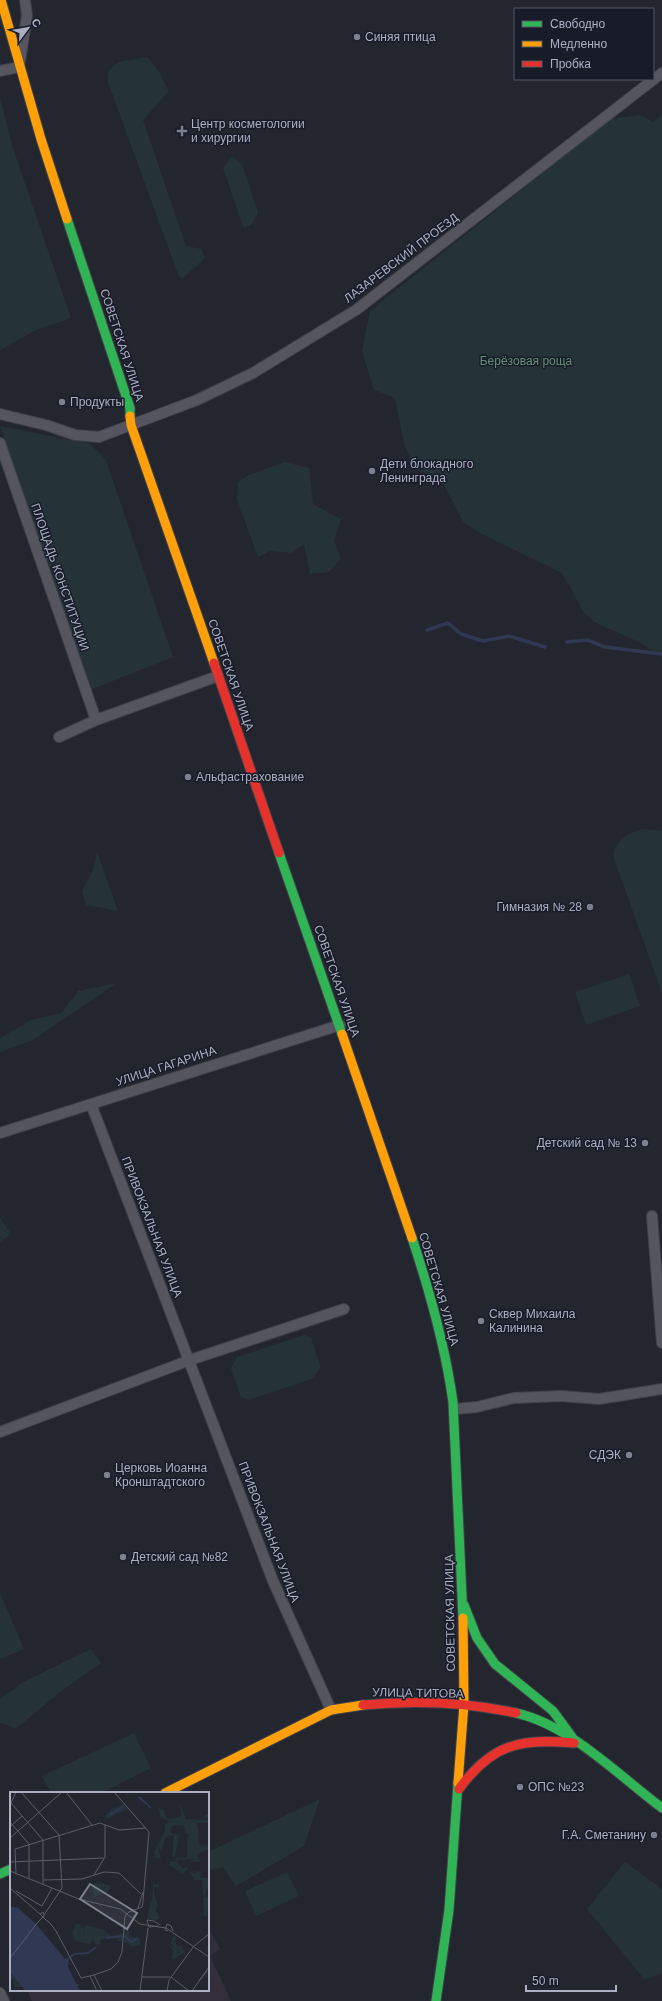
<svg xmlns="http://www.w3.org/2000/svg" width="662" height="2001" viewBox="0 0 662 2001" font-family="Arial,sans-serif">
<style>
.medical{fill:#322e3b}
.green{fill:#253238}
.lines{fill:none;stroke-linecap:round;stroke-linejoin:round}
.stream{stroke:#313854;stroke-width:3.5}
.street-casing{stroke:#404249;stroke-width:12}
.fast-casing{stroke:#404249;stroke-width:11}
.slow-casing{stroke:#404249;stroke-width:11}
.jam-casing{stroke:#404249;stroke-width:11}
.street{stroke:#54555e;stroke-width:10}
.fast{stroke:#30b455;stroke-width:9}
.slow{stroke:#ff9f0a;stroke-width:9}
.jam{stroke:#e5322d;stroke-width:9}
.poi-dot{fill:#7c808f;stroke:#181c29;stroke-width:1.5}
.labels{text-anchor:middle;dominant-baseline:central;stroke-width:3;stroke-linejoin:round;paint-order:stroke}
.poi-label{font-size:12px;fill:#acb0c2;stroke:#181c29;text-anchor:start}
.street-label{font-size:12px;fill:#acb0c2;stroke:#181c29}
.park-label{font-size:12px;fill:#669078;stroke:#181c29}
.inset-river{fill:none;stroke:#313854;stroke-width:2}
.inset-road{fill:none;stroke:#5a5d6a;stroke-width:1}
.view{fill:#7c808f;fill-opacity:0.15;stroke:#7c808f;stroke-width:2}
.inset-edge{fill:none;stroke:#acb0c2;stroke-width:2}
</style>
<rect width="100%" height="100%" fill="#24262f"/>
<path class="medical" d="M 208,1927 L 220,1949 L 210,1956 L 231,2001 L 32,2001 L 27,1990 L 208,1990 Z"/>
<path class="green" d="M 147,57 L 158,70 L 169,91 L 143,120 L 186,246 L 201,249 L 205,258 L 182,279 L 178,274 L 108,82 L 108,71 L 119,62 Z
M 0,96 L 13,148 L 71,318 L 36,330 L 0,350 Z
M 641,115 L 653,122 L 662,115 L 662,657 L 641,643 L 594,622 L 583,611 L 562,573 L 482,534 L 464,523 L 444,485 L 415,468 L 404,444 L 395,398 L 374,390 L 362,351 L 370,311 L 610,119 Z
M 232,156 L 242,164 L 258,213 L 252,224 L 244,229 L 223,168 Z
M 0,426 L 90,444 L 106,460 L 173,657 L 90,690 Z
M 285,462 L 309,468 L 313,504 L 341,519 L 334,541 L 341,559 L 329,572 L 310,574 L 304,544 L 292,553 L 270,551 L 258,557 L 237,500 L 238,482 L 249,475 Z
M 645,829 L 662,831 L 662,993 L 613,856 C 617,838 629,832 645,829 Z
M 97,852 L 118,911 L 86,905 L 82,891 L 94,868 Z
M 629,974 L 640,1006 L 586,1025 L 575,992 Z
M 117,983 L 33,1040 L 0,1052 L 0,1038 L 31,1020 L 61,1013 L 78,991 Z
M 0,1218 L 11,1234 L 0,1242 Z
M 304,1335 L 311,1338 L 321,1368 L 312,1379 L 249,1400 L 241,1397 L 231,1369 L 237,1357 Z
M 0,1593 L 24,1649 L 0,1659 Z
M 91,1649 L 101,1663 L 56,1695 L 16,1729 L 0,1722 L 0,1699 L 23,1682 Z
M 134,1733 L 151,1768 L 101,1793 L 51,1793 L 42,1776 Z
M 320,1799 L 304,1846 L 236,1886 L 223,1867 L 208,1871 L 208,1852 Z
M 625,1862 L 662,1889 L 662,1973 L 645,1980 L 587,1909 Z
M 287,1872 L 299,1896 L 256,1916 L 245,1891 Z"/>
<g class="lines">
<path class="stream" d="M 427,630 L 448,623 L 461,634 L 483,641 L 509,636 L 545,647
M 567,642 L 587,640 L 605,647 L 662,654"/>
<defs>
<path id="street" d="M 0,71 L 19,67 L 27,16 L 25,0
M 0,414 L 46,425 L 75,435 L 99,437 L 197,400 L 253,373 L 356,310 L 662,73
M 0,443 L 96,720 L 218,676
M 59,737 L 96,720
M 91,1104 L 273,1581 L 331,1710
M 0,1133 L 340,1025
M 652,1216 L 662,1343
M 455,1409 L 477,1407 L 514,1398 L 561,1396 L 599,1399 L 662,1389
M 0,1432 L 190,1360 L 344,1309
M 0,1993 L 4,2001"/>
<path id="fast" d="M 67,219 L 130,408 L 130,416
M 279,853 L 342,1034
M 412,1238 C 430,1292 445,1345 453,1402 L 463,1618
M 464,1605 L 477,1638 L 495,1664 L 553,1711 L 572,1737
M 516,1713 C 570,1725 619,1776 662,1808
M 0,1874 L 11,1869
M 436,2001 L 449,1910 L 458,1783"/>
<path id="slow" d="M 1,0 L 41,139 L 67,219
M 130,416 L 131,425 L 214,663
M 342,1034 L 412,1238
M 458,1783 L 464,1704 L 463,1618
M 165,1793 L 331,1710 L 363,1705"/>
<path id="jam" d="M 214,663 L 279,853
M 363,1705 C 415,1700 466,1702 516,1713
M 459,1789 C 492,1744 520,1738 574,1743"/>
</defs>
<use href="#street" class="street-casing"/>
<use href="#fast" class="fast-casing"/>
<use href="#slow" class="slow-casing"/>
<use href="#jam" class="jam-casing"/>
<use href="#street" class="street"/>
<use href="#fast" class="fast"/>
<use href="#slow" class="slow"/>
<use href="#jam" class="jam"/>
</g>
<g class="poi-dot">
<circle cx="357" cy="37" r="4"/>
<path d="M180 125h4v4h4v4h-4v4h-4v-4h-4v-4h4z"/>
<circle cx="62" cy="402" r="4"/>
<circle cx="372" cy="471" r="4"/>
<circle cx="188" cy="777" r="4"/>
<circle cx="590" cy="907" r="4"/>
<circle cx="645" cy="1143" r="4"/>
<circle cx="481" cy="1321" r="4"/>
<circle cx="629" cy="1455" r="4"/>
<circle cx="107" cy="1475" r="4"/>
<circle cx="123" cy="1557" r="4"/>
<circle cx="520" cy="1787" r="4"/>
<circle cx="654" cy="1835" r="4"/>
</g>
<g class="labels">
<g class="poi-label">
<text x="365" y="37">Синяя птица</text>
<text x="191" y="124">Центр косметологии<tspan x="191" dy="14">и хирургии</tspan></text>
<text x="70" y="402">Продукты</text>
<text x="380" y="464">Дети блокадного<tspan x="380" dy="14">Ленинграда</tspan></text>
<text x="196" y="777">Альфастрахование</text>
<text x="582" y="907" text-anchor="end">Гимназия № 28</text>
<text x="637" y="1143" text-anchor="end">Детский сад № 13</text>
<text x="489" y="1314">Сквер Михаила<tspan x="489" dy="14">Калинина</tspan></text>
<text x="621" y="1455" text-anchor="end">СДЭК</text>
<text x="115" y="1468">Церковь Иоанна<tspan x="115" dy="14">Кронштадтского</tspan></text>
<text x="131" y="1557">Детский сад №82</text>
<text x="528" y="1787">ОПС №23</text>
<text x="646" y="1835" text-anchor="end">Г.А. Сметанину</text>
</g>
<g class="street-label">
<text transform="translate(401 258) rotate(-37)">ЛАЗАРЕВСКИЙ ПРОЕЗД</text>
<text transform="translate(122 345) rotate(72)">СОВЕТСКАЯ УЛИЦА</text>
<text transform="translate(60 577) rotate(71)">ПЛОЩАДЬ КОНСТИТУЦИИ</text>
<text transform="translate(231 675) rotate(71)">СОВЕТСКАЯ УЛИЦА</text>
<text transform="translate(337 981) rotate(71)">СОВЕТСКАЯ УЛИЦА</text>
<text transform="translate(166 1066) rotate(-18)">УЛИЦА ГАГАРИНА</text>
<text transform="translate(152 1227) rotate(69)">ПРИВОКЗАЛЬНАЯ УЛИЦА</text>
<text transform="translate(439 1289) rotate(74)">СОВЕТСКАЯ УЛИЦА</text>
<text transform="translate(269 1532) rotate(69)">ПРИВОКЗАЛЬНАЯ УЛИЦА</text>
<text transform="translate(450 1613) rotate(-91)">СОВЕТСКАЯ УЛИЦА</text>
<text transform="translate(418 1693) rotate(1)">УЛИЦА ТИТОВА</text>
</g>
<g class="park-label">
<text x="526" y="361">Берёзовая роща</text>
</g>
</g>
<g transform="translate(10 1792)">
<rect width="199" height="199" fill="#24262f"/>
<path d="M 113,12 L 118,17 L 97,27 L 95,24 L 102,17 ZM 170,12 L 176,27 L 198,28 L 197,25 L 193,25 L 199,21 L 199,31 L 185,31 L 188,34 L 189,53 L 199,54 L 199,57 L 186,63 L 191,70 L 183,70 L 181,67 L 165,69 L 173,76 L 178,75 L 177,79 L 170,82 L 171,78 L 169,80 L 160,73 L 160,70 L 165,69 L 166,65 L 177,66 L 177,45 L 180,44 L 175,41 L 174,33 L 162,34 L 160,40 L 169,44 L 165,65 L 162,65 L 164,43 L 156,45 L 151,58 L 148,55 L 151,67 L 145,65 L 144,60 L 155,40 L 155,32 L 159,30 L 151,25 L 148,16 L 154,18 L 157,27 L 171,25 ZM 179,79 L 185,82 L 186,79 L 191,80 L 190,86 L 199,86 L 199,97 L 197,96 L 195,104 L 193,103 L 192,88 L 185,88 ZM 144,84 L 144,92 L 149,93 L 150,95 L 144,95 L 144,102 L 148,113 L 146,119 L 150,126 L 147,128 L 137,127 L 141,108 L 142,111 ZM 84,91 L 95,92 L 101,94 L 97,101 L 85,104 L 82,95 ZM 193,104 L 199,105 L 197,124 L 194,124 ZM 66,132 L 70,132 L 71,136 L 74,135 L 73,148 L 75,133 L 94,138 L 101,144 L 113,141 L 112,149 L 107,149 L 106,146 L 96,146 L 90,148 L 91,152 L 86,153 L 83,148 L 79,152 L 65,149 L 62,141 ZM 115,137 L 119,137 L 119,144 L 130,146 L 130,153 L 123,155 L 115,150 ZM 164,144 L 167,146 L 162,151 L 166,149 L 166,153 L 170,152 L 166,154 L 172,154 L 175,160 L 162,168 L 163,158 L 155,150 L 165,156 L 160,151 ZM 0,182 L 3,183 L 13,195 L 5,195 Z" fill="#253238"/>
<path d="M 0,115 L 7,115 L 27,133 L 55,167 L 59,165 L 58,175 L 70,199 L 15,198 L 0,180 Z" fill="#313854"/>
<path class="inset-river" d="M 129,5 L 141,16M 100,23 L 114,14M 0,139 L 11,150M 114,144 L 122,150 L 127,146M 96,146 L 112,144M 13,152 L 42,190 L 53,193 L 67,193 L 62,199M 59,166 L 64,162 L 78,161 L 86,155"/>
<path class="inset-road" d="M 11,0 L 49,43M 56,0 L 82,33M 1,11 L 33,48 L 33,92M 0,13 L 6,0M 0,30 L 19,52 L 19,87M 0,35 L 12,24M 0,46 L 52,0M 5,57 L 90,31 L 109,38 L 136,36M 5,57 L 6,82M 0,70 L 94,66M 0,79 L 69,107 L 110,117 L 130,132 L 156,136 L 199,165M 84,83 L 95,65 L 95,33M 34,88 L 72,87 L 94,80 L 109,81 L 131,102M 0,96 L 30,122M 6,99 L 32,114 L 42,96M 128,116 L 133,100M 34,123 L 52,96 L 49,43M 148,134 L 139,135 L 137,128 L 144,129 L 150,133M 158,139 L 155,138 L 157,132 L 161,134 L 163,139M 184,154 L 199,142M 0,166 L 12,151 L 28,130 L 34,124 L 34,123 L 33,120 L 30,122 L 36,128 L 40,131 L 46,139 L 71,186 L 84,183 L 92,199M 84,183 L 101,177 L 108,170 L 112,160 L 115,124 L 119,120 L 132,115 L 133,109 L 139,40 L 104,0M 80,184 L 87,199M 132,185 L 160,185M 161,185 L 179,199M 189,189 L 197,179M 130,199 L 138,136M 157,199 L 159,188 L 184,154M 182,199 L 199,175"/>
<path class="view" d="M 80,92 L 127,121 L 117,137 L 70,107 Z"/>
<rect width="199" height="199" class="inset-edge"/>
</g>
<rect x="514" y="8" width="140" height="72" fill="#181c29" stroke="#535766"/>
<rect x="522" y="21" width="20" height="6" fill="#30b455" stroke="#535766"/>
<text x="550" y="28" font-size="12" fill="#acb0c2">Свободно</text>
<rect x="522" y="41" width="20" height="6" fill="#ff9f0a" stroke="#535766"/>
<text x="550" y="48" font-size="12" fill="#acb0c2">Медленно</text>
<rect x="522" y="61" width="20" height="6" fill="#e5322d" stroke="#535766"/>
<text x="550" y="68" font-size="12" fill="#acb0c2">Пробка</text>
<g transform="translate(28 28) rotate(58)" stroke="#181c29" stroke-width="3" paint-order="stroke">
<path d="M0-3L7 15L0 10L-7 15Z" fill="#acb0c2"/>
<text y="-6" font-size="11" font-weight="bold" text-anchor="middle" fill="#acb0c2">С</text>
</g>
<path d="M526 1985v6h90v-6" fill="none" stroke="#acb0c2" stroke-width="2"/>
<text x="532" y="1985" font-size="12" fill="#acb0c2" stroke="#181c29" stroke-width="3" paint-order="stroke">50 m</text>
</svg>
